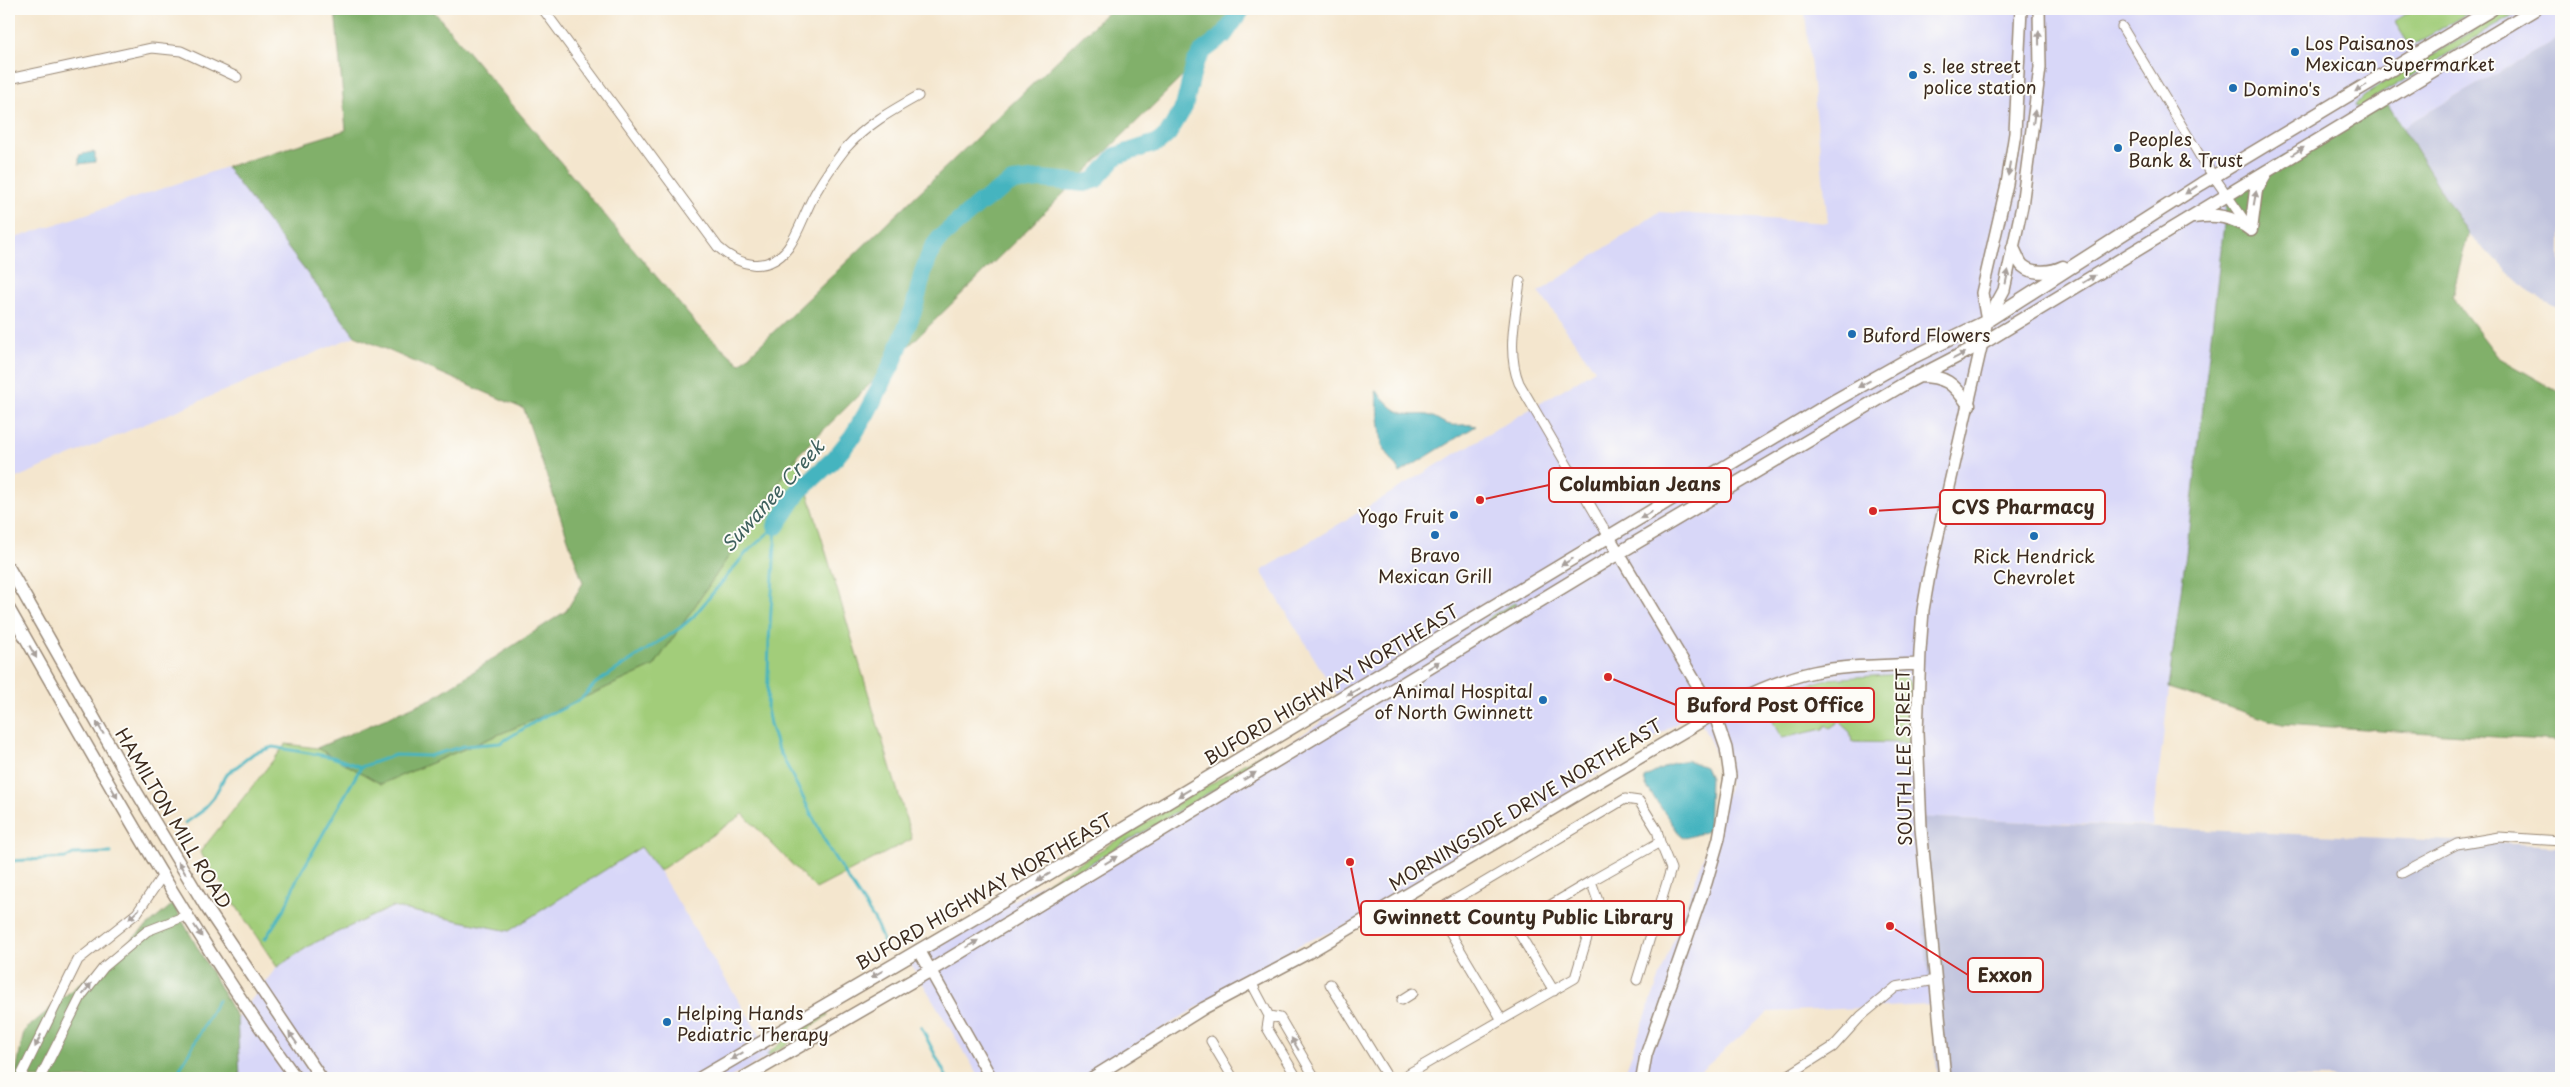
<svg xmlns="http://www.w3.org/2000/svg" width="2570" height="1087" viewBox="0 0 2570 1087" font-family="'Playpen Sans',sans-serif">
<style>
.built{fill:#d8d7f8}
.industrial{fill:#bfc2dd}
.green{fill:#a2cd7a;stroke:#6e7c4c}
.forest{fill:#81b06a;stroke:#5e6d44}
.water{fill:#45b4bf;stroke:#406f6e}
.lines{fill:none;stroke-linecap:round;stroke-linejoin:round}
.stream{stroke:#45b4bf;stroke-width:3}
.river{stroke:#45b4bf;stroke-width:18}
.street-casing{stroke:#988876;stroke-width:11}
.secondary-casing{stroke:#988876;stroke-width:14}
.primary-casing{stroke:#988876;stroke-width:15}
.street{stroke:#fff;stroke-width:9}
.secondary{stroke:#fff;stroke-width:11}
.primary{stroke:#fff;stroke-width:12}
.oneway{fill:#a79f9a}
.poi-dot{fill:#1f6fb2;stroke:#fdfcf7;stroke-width:2}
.labels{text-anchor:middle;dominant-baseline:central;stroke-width:4;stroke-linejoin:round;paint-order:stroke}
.poi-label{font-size:18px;fill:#3b2a1e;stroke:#fdfcf7;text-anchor:start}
.street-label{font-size:18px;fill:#3b2a1e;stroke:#fdfcf7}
.water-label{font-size:19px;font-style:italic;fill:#3f615e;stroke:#fdfcf7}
.leader{fill:none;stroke:#d62828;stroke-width:2}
.callout-dot{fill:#d62828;stroke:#fdfcf7;stroke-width:2}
.callout{fill:#fdfcf7;stroke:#d62828;stroke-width:2}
.callout-label{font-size:19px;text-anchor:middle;font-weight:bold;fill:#3b2a1e}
</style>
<rect width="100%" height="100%" fill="#fdfcf7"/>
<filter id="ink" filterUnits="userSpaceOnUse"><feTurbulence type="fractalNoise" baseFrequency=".02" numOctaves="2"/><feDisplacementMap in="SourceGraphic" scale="10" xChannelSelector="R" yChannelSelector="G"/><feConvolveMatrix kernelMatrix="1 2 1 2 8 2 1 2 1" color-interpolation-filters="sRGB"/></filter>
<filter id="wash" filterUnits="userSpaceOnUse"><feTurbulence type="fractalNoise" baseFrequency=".0096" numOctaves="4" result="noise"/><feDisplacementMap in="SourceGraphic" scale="20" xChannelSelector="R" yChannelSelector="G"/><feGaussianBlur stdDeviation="1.12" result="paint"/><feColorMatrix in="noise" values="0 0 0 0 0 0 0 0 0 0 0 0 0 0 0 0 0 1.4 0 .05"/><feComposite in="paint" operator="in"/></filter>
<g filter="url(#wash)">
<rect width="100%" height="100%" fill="#f4e6ce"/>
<path class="built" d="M 1811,9 L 2561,9 L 2561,37 L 2402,127 L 2384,98 L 2186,554 L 2152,827 L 1913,817 L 1931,1005 L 1768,1012 L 1693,1078 L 1623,1078 L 1730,784 L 1696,711 L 1382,911 L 1303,943 L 1081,1078 L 980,1078 L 908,959 L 1263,761 L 1344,707 L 1261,571 L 1595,370 L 1539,292 L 1659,212 L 1828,223 L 1805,13 Z
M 226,167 L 355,336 L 9,481 L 9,240 Z
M 641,846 L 659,871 L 772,1055 L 729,1078 L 240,1078 L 237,1018 L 277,967 L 314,943 L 392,907 L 509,931 Z"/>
<path class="industrial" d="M 2561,37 L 2561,309 L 2532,294 L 2468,234 L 2402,127 Z
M 1913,817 L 2561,846 L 2561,1078 L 1938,1078 Z"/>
<path class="green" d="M 2415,9 L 2475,9 L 2413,45 L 2408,43 L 2394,21 Z
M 2510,9 L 2523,9 L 2357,108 L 2355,104 L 2371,91 Z
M 797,456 L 912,839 L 816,889 L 743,814 L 659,871 L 641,847 L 509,931 L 392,907 L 314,943 L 277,967 L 200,852 L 286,744 L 317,748 L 381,784 L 552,712 L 654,666 Z
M 1516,602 L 1517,604 L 1471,636 L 1470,634 L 1493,615 Z
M 1902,674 L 1912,684 L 1912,739 L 1908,743 L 1852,742 L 1850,732 L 1839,722 L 1830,728 L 1826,725 L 1823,729 L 1782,738 C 1775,728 1765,708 1771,696 L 1827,679 Z
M 1272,747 L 1273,749 L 1252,767 L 1027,901 L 1025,900 L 1049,881 Z
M 827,1013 L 828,1015 L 797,1038 L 768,1056 L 767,1054 L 798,1029 Z"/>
<path class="forest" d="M 335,9 L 432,9 L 698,326 L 740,364 L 1111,9 L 1251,9 L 797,456 L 654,666 L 552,712 L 381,784 L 317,748 L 433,698 L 566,611 L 583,583 L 524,409 L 355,336 L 226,167 L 346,130 Z
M 2384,98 L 2468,234 L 2452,297 L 2498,357 L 2561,393 L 2561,741 L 2282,724 L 2168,688 L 2186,554 L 2228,189 Z
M 173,904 L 237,1018 L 240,1078 L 15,1078 L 24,1031 Z"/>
<path class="water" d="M 92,152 L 95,153 L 95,162 L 79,164 L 79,155 Z
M 1376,390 C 1385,400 1393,412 1407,414 C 1415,416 1422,413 1431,416 C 1439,419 1443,424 1452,425 C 1461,426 1467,423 1476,426 L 1400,473 L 1382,445 Z
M 1687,760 L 1705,767 L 1710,778 L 1708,831 L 1685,838 L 1680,835 L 1646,786 L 1644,778 L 1673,763 Z"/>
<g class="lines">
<path class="stream" d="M 776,527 L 769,642 L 767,709 L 770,724 L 777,746 L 829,849 L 875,921 L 886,948
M 185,823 L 201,812 L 214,797 L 225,776 L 254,753 L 273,747 L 332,757 L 361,767 L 395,755 L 429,756 L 464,746 L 500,743 L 548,714 L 558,711 L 581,699 L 596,683 L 680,628 L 693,617 L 747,552 L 776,526
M 9,861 L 66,858 L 73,854 L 111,853
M 265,939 L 285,908 L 295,883 L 361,767
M 921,1027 L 947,1078
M 175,1078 L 218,1000"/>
<path class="river" d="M 776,526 L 799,491 L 835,458 L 852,437 L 866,414 L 893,362 L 914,308 L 923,272 L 932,249 L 941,237 L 980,203 L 1012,182 L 1041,179 L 1085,183 L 1095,180 L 1116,156 L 1159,142 L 1168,134 L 1184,107 L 1195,63 L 1203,51 L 1224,35 L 1242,9"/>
</g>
</g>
<g filter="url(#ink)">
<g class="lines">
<defs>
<path id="street" d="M 543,9 L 718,247 C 739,266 767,274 788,248 C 800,231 806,208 817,190 C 825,176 835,162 845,149 C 866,125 891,111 918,96
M 2122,27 L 2203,161 L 2249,227
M 9,79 L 152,48 L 181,51 L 237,77
M 1520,281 C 1516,315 1506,351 1519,383 L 1609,537
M 2402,873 L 2457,844 L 2499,837 L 2561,841
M 1252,984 L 1269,1016 L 1267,1028 L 1297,1078
M 1330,984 L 1388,1078
M 1554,991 L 1519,933 L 1522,922 L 1591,881
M 1402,1000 L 1413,993
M 1269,1016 L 1280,1018 L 1315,1078
M 1502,1020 L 1440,916 L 1446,905 L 1625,799 L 1639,801 L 1657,830 L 1660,842
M 1211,1041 L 1233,1078
M 20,1078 L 78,960 L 137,913 L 163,875
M 40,1078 L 82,995 L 104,967 L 147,931 L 188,915
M 1401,1078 L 1575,978 L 1598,901 L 1591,881 L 1660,842 L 1671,869 L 1637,980
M 1784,1078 L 1833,1047 L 1861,1016 L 1896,987 L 1936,980"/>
<path id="secondary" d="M 1987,321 L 1982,293 L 2007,184 L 2015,133 L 2021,9
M 1609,537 L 1714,713 L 1726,748 L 1730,776 L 1719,838 L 1706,883 L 1646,1055 L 1642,1078
M 9,568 L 130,781 L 204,904 L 321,1078
M 9,609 C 100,768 188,930 296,1078
M 919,950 L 991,1078
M 1092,1078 L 1204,1008 L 1308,953 L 1734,702 C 1760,689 1786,678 1814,672 C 1848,665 1884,666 1919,664
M 1945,1078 L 1921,828 L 1917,733 L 1920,651 L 1923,610 L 1930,570 L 1987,321 L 2004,290 L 2022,206 L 2040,68 L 2039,9"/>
<path id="primary" d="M 2193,217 C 2216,214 2233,216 2251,230
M 2251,230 L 2256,190 L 2267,171
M 2013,248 C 2016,253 2019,263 2023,266 C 2033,275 2053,272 2063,267
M 1918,376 C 1946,376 1953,383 1969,405
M 701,1078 L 1005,900 L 1836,400 L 1907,360 L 1987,321 L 2201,184 L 2492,9
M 744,1078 L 931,970 L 1617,554 L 1904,384 L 1983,343 L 2535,9"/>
</defs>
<use href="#street" class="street-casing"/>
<use href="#secondary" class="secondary-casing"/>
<use href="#primary" class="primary-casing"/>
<use href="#street" class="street"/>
<use href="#secondary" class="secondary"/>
<use href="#primary" class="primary"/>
</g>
<defs><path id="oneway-solid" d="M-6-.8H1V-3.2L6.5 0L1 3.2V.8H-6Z" transform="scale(1.25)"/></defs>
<g class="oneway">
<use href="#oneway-solid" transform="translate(2039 38) rotate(-91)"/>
<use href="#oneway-solid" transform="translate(2361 88) rotate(149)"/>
<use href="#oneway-solid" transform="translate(2034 117) rotate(-83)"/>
<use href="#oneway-solid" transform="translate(2298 151) rotate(-32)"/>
<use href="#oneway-solid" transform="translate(2009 169) rotate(98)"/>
<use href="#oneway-solid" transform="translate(2191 190) rotate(147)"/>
<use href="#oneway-solid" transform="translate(2255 198) rotate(-80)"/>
<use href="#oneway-solid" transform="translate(2007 277) rotate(-78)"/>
<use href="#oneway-solid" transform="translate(2089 279) rotate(-31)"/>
<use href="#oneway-solid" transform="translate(1959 356) rotate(-27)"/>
<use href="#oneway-solid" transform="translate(1864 384) rotate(151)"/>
<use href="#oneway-solid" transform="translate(1646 515) rotate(149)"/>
<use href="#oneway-solid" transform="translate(1567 562) rotate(149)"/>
<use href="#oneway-solid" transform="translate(33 652) rotate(60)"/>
<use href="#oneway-solid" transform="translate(1434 665) rotate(-31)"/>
<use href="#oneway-solid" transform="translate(1353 692) rotate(149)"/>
<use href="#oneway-solid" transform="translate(100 728) rotate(-120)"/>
<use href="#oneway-solid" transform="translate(1250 776) rotate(-31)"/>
<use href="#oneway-solid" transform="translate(114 792) rotate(60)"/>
<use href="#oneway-solid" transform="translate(1184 793) rotate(149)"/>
<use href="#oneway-solid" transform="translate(1111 860) rotate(-31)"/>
<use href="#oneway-solid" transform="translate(182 868) rotate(-121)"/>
<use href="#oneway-solid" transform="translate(1044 877) rotate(149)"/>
<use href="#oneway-solid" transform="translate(134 914) rotate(136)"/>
<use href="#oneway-solid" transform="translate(198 931) rotate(57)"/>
<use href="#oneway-solid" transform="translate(972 944) rotate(-31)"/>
<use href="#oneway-solid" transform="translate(877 974) rotate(150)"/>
<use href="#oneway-solid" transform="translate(87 989) rotate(-53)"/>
<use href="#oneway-solid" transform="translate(293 1038) rotate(-125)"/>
<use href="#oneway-solid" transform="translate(38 1041) rotate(115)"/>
<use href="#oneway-solid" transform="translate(1295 1044) rotate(-121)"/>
<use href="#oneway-solid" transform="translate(737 1056) rotate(149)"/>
</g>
</g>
<g class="poi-dot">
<circle cx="2295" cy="52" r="5"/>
<circle cx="1913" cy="75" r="5"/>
<circle cx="2233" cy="88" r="5"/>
<circle cx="2118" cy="148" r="5"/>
<circle cx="1852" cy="334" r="5"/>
<circle cx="1454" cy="515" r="5"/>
<circle cx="1435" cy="535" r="5"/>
<circle cx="2034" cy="536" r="5"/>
<circle cx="1543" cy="700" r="5"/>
<circle cx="667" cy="1022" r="5"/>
</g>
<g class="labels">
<g class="poi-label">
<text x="2305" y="42">Los Paisanos<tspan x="2305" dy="21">Mexican Supermarket</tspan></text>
<text x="1923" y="65">s. lee street<tspan x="1923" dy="21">police station</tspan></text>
<text x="2243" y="88">Domino's</text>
<text x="2128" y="138">Peoples<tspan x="2128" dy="21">Bank &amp; Trust</tspan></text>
<text x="1862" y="334">Buford Flowers</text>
<text x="1444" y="515" text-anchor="end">Yogo Fruit</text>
<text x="1435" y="554" text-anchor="middle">Bravo<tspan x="1435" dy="21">Mexican Grill</tspan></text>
<text x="2034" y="555" text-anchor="middle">Rick Hendrick<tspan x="2034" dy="21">Chevrolet</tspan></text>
<text x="1533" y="690" text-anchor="end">Animal Hospital<tspan x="1533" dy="21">of North Gwinnett</tspan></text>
<text x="677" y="1012">Helping Hands<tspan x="677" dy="21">Pediatric Therapy</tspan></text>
</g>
<g class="street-label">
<text transform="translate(1331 684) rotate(-31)">BUFORD HIGHWAY NORTHEAST</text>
<text transform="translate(1903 757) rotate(-91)">SOUTH LEE STREET</text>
<text transform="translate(1525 804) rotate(-31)">MORNINGSIDE DRIVE NORTHEAST</text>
<text transform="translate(174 818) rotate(59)">HAMILTON MILL ROAD</text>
<text transform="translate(984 891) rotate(-30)">BUFORD HIGHWAY NORTHEAST</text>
</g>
<g class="water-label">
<text transform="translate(772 495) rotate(-48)">Suwanee Creek</text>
</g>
</g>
<path class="leader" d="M1480 500L1549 485M1873 511L1940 507M1608 677L1676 705M1350 862L1361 918M1890 926L1968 975"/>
<g class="callout-dot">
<circle cx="1480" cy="500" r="5"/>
<circle cx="1873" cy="511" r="5"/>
<circle cx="1608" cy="677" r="5"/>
<circle cx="1350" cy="862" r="5"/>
<circle cx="1890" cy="926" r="5"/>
</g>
<g class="callout">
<rect x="1549" y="468" width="182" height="34" rx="5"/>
<rect x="1940" y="490" width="165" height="34" rx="5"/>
<rect x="1676" y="688" width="198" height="34" rx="5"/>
<rect x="1361" y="901" width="323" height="34" rx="5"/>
<rect x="1968" y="958" width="75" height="34" rx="5"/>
</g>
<g class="callout-label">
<text x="1640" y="491">Columbian Jeans</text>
<text x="2023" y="514">CVS Pharmacy</text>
<text x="1775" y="712">Buford Post Office</text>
<text x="1523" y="924">Gwinnett County Public Library</text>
<text x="2005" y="982">Exxon</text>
</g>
<rect width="2570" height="1087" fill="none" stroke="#fdfcf7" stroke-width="30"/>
</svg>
